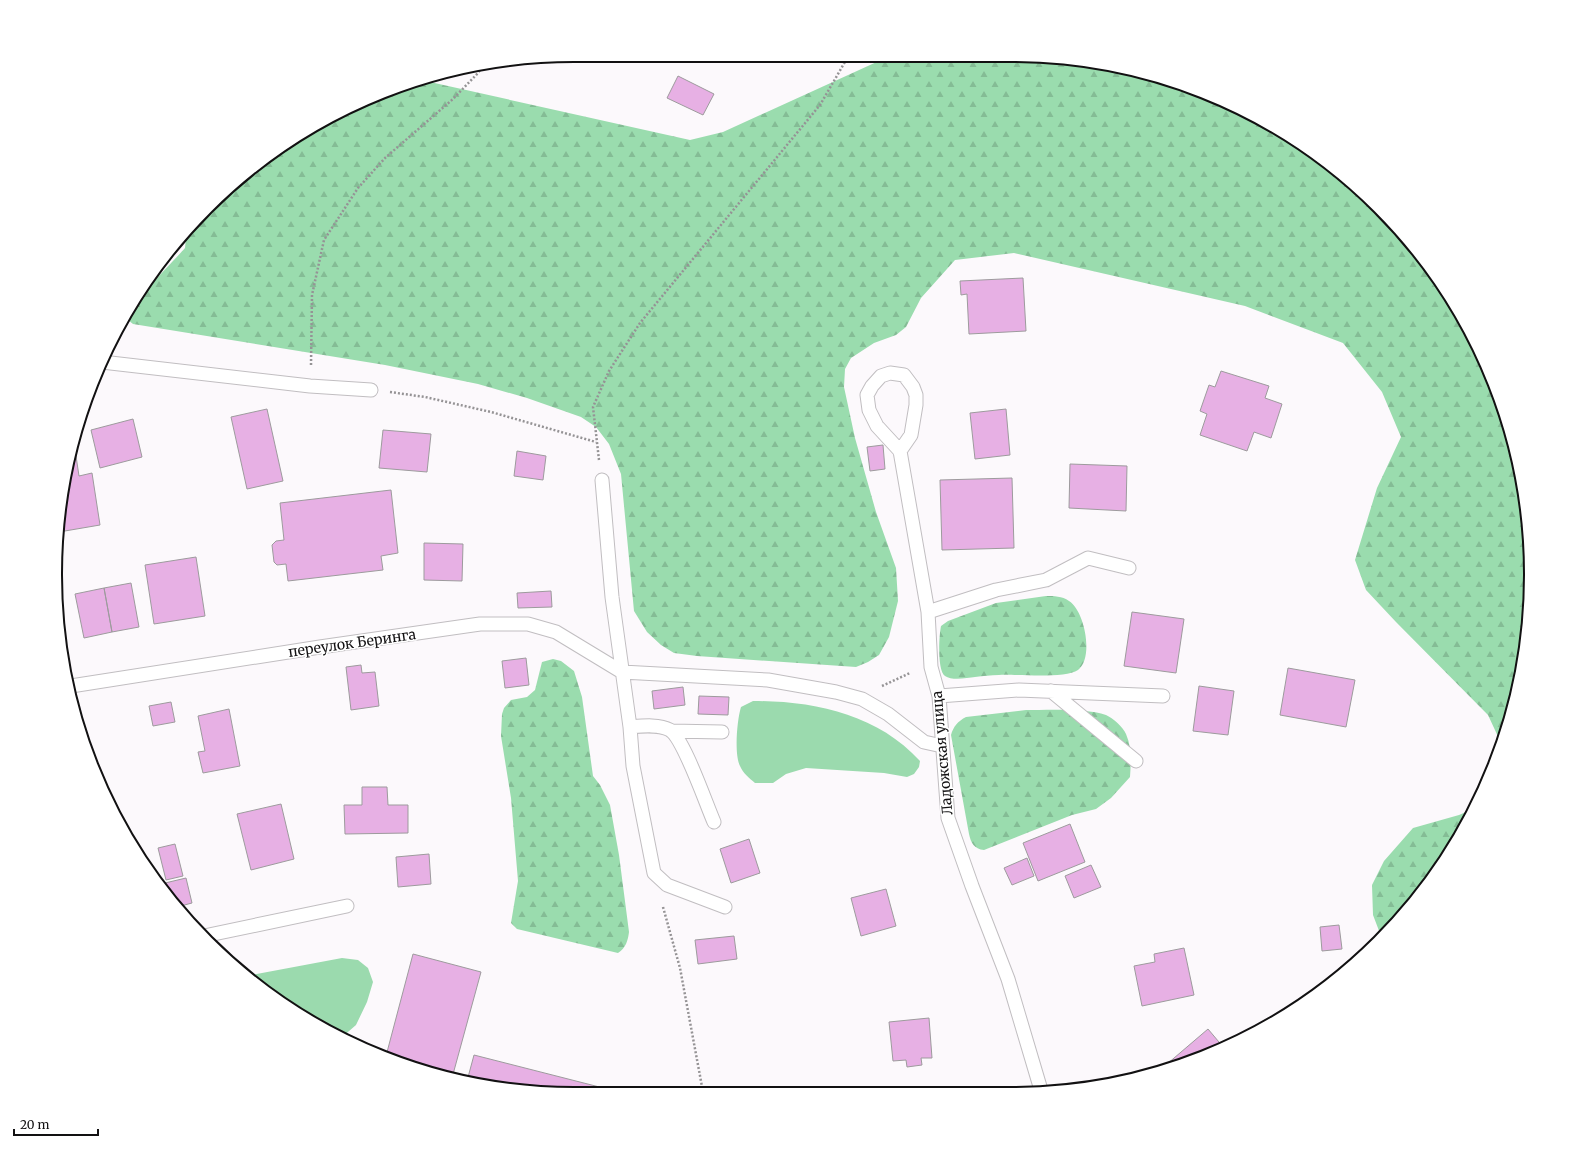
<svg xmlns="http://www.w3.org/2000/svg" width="1586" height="1149" viewBox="0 0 1586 1149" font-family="Merriweather,serif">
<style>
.grass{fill:#9bdaae}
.forest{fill:url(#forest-firs)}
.building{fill:#e7b0e4;stroke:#9d9b9d}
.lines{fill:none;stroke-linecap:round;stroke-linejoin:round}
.service-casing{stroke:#c1bec1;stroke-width:15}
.path{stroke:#959395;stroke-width:2.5;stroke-dasharray:2 2;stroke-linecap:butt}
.service{stroke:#fff;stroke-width:13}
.labels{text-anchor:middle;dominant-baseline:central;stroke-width:3;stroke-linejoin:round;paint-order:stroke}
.street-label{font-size:14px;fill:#121112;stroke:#fff}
.rim{fill:none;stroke:#121112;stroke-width:2}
</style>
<defs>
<pattern id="forest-firs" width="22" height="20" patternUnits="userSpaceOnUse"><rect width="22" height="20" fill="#9adcae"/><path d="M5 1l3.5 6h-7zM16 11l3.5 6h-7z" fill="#84bc95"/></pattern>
</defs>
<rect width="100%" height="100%" fill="#fcf9fc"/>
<path class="grass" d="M 753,701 C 814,701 877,714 920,761 L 919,767 L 914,774 L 907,777 L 884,773 L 806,768 L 786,774 L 773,783 L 755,783 C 749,778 743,773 740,766 C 734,754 737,720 741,707 Z
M 342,958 L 358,960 L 368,968 L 373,982 L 367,1002 L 356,1025 L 341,1038 L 258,987 L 246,976 Z"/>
<path class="forest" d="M 892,55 L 1012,55 L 1113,65 L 1210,94 L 1271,125 L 1354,184 L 1402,232 L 1462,315 L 1503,408 L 1527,507 L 1530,609 L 1513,709 L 1501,743 L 1488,715 L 1396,622 L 1366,590 L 1355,560 L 1377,488 L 1401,437 L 1382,392 L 1343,343 L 1245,306 L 1014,253 L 955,260 L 921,298 L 906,327 L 896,335 L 874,343 L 851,358 L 845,369 L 844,387 L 855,438 L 876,512 L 896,568 L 898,601 L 889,637 L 879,655 L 868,662 L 856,667 L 697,656 L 674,653 L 661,645 L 647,632 L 634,611 L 621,474 L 609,444 L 596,427 L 581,417 L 527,398 L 478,384 L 385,365 L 133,324 L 128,320 C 129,304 173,262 185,248 L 186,238 L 182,235 L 184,232 L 286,142 L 345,108 L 421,80 L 690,140 L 723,132 Z
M 1046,596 C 1054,596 1062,596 1069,601 C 1085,611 1094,658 1078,670 C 1065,679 1017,674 999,675 C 991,675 983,676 975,677 C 967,678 952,681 945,676 C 937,670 939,636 941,626 L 948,621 L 996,603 Z
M 553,659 L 561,661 L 574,671 L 582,697 L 593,776 L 600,785 L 610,805 L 619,855 L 629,932 C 628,940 626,948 618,953 L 517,929 L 511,923 L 518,881 L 511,798 L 501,736 L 502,714 L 504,708 L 511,700 L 527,697 L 535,690 L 542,662 Z
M 1026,710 C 1047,710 1087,708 1106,715 C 1113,718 1123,727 1126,734 C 1132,748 1131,762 1130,777 L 1111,798 L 1096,809 L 1072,815 L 984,850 C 974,849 971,843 969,834 L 951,735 C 953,727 958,721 966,717 Z
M 1475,808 L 1424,891 L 1381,936 L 1373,915 L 1372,885 L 1384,861 L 1413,828 L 1459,815 Z"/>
<path class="building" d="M 678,76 L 714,94 L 703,115 L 667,98 Z
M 1023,278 L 1026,331 L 969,334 L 967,294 L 961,295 L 960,281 Z
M 1221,371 L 1269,386 L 1265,398 L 1282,404 L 1271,438 L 1254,432 L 1247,451 L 1200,435 L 1207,414 L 1200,411 L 1209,385 L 1215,387 Z
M 267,409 L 283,481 L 247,489 L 231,417 Z
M 1006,409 L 1010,455 L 975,459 L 970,413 Z
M 133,419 L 142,457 L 100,468 L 91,430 Z
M 383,430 L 431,434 L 427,472 L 379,468 Z
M 883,445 L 885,469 L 870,471 L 867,447 Z
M 517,451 L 546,456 L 543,480 L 514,476 Z
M 76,456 L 79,476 L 92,473 L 100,525 L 59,532 L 59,506 L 69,458 Z
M 1070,464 L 1127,466 L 1126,511 L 1069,508 Z
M 1012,478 L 1014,548 L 942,550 L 940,480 Z
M 391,490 L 398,553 L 381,556 L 383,570 L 288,581 L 286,564 L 277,565 L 274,562 L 272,545 L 276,541 L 284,540 L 280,503 Z
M 424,543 L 463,544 L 462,581 L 424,580 Z
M 196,557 L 205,616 L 154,624 L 145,565 Z
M 131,583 L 139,627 L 112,632 L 104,588 Z
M 104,588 L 112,632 L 84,638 L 75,594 Z
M 551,591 L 552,607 L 518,608 L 517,593 Z
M 1132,612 L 1184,619 L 1176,673 L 1124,666 Z
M 526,658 L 529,685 L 505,688 L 502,661 Z
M 361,665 L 362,673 L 375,672 L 379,706 L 351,710 L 346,667 Z
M 1288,668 L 1355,680 L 1346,727 L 1280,715 Z
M 1199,686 L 1234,691 L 1228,735 L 1193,731 Z
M 683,687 L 685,705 L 654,709 L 652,691 Z
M 699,696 L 729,697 L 728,715 L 698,714 Z
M 171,702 L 175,722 L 153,726 L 149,706 Z
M 229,709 L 240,766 L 203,773 L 198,752 L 205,751 L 198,716 Z
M 362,787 L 387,787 L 388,805 L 408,805 L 408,833 L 345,834 L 344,805 L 362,805 Z
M 281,804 L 294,859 L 251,870 L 237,814 Z
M 1070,824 L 1085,862 L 1038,881 L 1023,843 Z
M 749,839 L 760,873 L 731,883 L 720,849 Z
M 175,844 L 183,876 L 166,880 L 158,848 Z
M 429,854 L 431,884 L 398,887 L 396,857 Z
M 1027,858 L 1034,876 L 1012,885 L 1004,868 Z
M 1091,865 L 1101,887 L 1074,898 L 1065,876 Z
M 186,878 L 192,903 L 177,907 L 168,894 L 165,883 Z
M 886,889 L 896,926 L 861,936 L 851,898 Z
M 1339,925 L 1342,949 L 1322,951 L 1320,927 Z
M 734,936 L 737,959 L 698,964 L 695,940 Z
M 1184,948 L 1194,995 L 1142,1006 L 1134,966 L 1155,962 L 1154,954 Z
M 413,954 L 481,972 L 452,1078 L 440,1076 L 386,1056 Z
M 929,1018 L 932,1058 L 921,1058 L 922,1065 L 907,1067 L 906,1060 L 893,1061 L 889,1022 Z
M 1208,1029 L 1224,1048 L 1178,1067 L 1161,1071 L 1160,1070 Z
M 474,1055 L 619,1092 L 541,1093 L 467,1081 Z"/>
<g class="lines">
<defs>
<path id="service" d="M 102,362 L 310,386 L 371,390
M 900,451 L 911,435 L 916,405 L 916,395 L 913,387 L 904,375 L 890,373 L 881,376 L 872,386 L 867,395 L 869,410 L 877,426 L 900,451 L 928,612 L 931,667 L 939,696 L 948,818 L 972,886 L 1008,979 L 1041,1090
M 602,480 L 612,597 L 630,727 L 633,766 L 654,873 L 667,885 L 725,907
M 928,612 L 996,590 L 1046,580 L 1088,558 L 1129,568
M 71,686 L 320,647 L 480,624 L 528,624 L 556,632 L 622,672 L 768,680 L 836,692 L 862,699 L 888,714 L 924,742 L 942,746
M 1051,691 L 1136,761
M 939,696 L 1019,690 L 1163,696
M 630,727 C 642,726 659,724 670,730 C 684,739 706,804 714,822
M 671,731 L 722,732
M 204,936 L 347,906"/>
</defs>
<use href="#service" class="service-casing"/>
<path class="path" d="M 311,365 L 312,295 L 324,240 L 358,188 L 385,158 L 453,99 L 478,73 L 482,67
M 390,392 L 425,397 L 491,412 L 596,442
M 599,460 L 593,407 L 609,371 L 640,323 L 820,105 L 849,55
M 882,686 L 910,673
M 663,907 L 680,968 L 703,1092"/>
<use href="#service" class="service"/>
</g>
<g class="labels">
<g class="street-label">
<text transform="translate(352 643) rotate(-8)">переулок Беринга</text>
<text transform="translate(942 753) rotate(-95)">Ладожская улица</text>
</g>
</g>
<path d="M0 0H1586V1149H0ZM574 62H1012A512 512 0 0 1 1524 574V575A512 512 0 0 1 1012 1087H574A512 512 0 0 1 62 575V574A512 512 0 0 1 574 62Z" fill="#fff" fill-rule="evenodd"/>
<path class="rim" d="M574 62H1012A512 512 0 0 1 1524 574V575A512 512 0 0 1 1012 1087H574A512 512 0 0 1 62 575V574A512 512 0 0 1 574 62Z"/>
<path d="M14 1129v6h84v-6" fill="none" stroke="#121112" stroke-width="2"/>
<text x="20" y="1129" font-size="12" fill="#121112" stroke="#ffffff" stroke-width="3" paint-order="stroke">20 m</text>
</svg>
